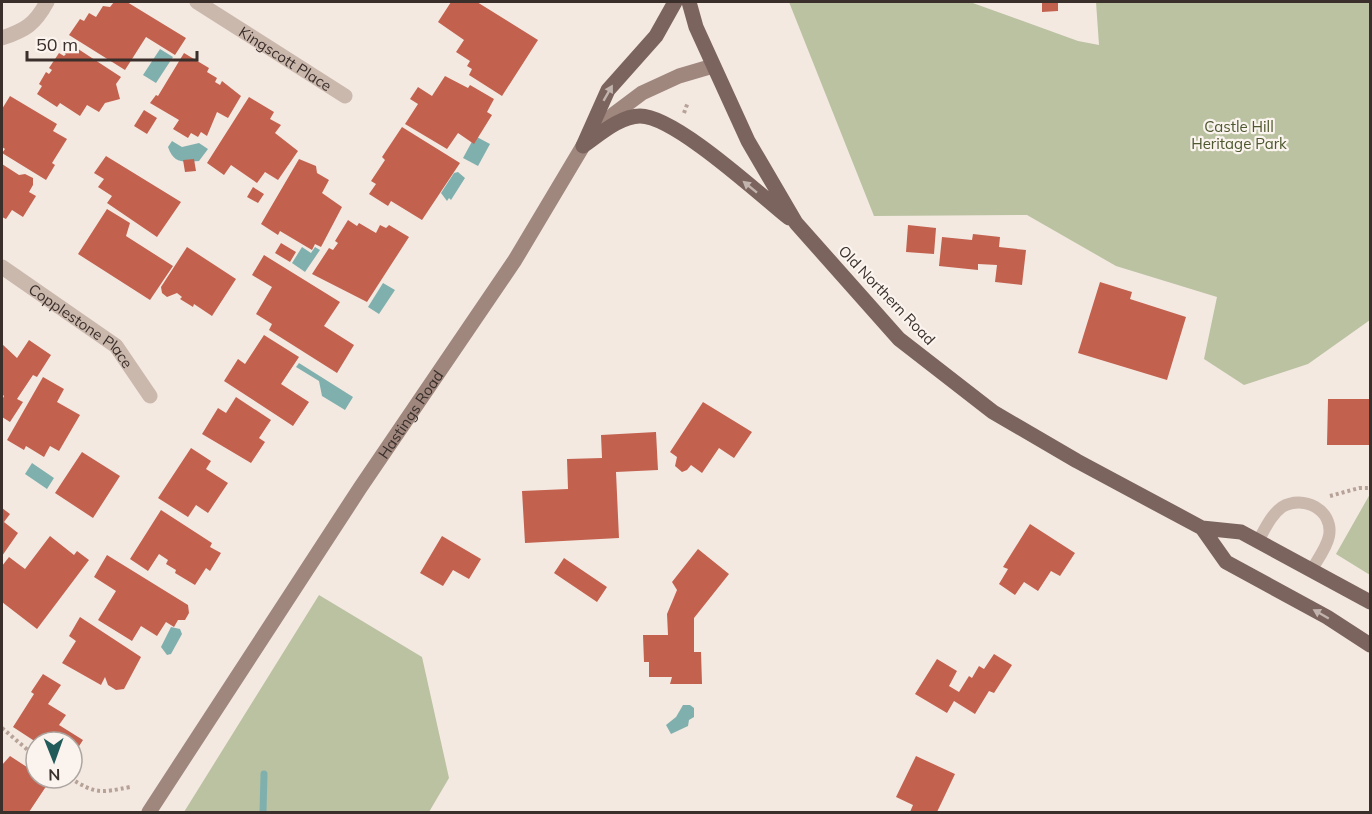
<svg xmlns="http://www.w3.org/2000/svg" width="1372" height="814" viewBox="0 0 1372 814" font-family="Mulish,sans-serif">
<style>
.green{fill:#bac2a1}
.water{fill:#80b0ae}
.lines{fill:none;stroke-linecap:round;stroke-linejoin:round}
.stream{stroke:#80b0ae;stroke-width:7}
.building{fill:#c3614f}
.path{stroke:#b7a297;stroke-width:4;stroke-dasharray:3 3;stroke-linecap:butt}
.service{stroke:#cbb8ad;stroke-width:12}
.minor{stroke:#cbb8ad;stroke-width:15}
.secondary{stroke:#9f877e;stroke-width:15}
.primary{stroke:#7b645d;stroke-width:15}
.oneway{fill:#c1b3ad}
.labels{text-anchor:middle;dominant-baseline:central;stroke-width:4.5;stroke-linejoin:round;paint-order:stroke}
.street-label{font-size:15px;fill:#3a2f2b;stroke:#faf3ee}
.park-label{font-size:15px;fill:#4d582f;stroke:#faf3ee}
</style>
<rect width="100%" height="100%" fill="#f3e9e1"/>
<path class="green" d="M 789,2 L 970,2 L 1078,41 L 1099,45 L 1096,2 L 1370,2 L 1370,320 L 1308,364 L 1244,385 L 1204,359 L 1217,297 L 1116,266 L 1027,215 L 874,216 Z
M 1370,494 L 1370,575 L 1336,554 Z
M 319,595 L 422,657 L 449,778 L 429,812 L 184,812 Z"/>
<path class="water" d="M 160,49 L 173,57 L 156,83 L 143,75 Z
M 475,136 L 490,144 L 478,166 L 463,158 Z
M 172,141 L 182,147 L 199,143 L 208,149 L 199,161 C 183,162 174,164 168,147 Z
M 458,172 L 465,178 L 451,200 L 449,198 L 447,201 L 441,193 L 454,173 Z
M 302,247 L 311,253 L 315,247 L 320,250 L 305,272 L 292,263 Z
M 383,283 L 395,290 L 379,314 L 368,307 Z
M 299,363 L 353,397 L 345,410 L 322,396 L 319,381 L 296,367 Z
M 32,463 L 54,478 L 47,489 L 25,474 Z
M 171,627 L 180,629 L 182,634 L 171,654 L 167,655 L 161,647 Z
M 683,705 L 690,705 L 694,708 L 694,717 L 689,720 L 688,726 L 671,734 L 666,725 L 676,717 Z"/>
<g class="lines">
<path class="stream" d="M 263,812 L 264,774"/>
</g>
<path class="building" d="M 114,2 L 127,2 L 186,38 L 175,55 L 146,37 L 125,70 L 69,35 L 80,19 L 84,21 L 89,13 L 96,17 L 103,6 L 110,7 Z
M 451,2 L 477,2 L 538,40 L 502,96 L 469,75 L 472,69 L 467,66 L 470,61 L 456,52 L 464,40 L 438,22 Z
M 1042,2 L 1058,2 L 1058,11 L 1042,12 Z
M 69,43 L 121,77 L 116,84 L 120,99 L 105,103 L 99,112 L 87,105 L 80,116 L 60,103 L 57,107 L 37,94 L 42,86 L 39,84 L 46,72 L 49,74 L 52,70 L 49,68 L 59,53 L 64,56 L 66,54 L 63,52 Z
M 184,53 L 209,68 L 207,72 L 217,78 L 215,82 L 220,85 L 222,81 L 241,96 L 228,118 L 217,112 L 207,136 L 201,132 L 198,137 L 191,133 L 188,138 L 173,129 L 179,120 L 150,103 L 156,95 L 158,96 Z
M 445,76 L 468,88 L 470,85 L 494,99 L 487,112 L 492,115 L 474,144 L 458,133 L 447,149 L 405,124 L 418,104 L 410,99 L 418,87 L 432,96 Z
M 10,96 L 57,124 L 53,131 L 67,139 L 52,163 L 55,165 L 46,180 L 2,153 L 5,149 L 2,147 L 2,109 Z
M 249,97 L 274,112 L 270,119 L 281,125 L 275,133 L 298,151 L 278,180 L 265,172 L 257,183 L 231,165 L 224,175 L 207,163 Z
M 144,110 L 157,118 L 147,134 L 134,126 Z
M 402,127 L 460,163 L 422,220 L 391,201 L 388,206 L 369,194 L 376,184 L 371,181 L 385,160 L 382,157 Z
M 106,156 L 181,202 L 157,237 L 107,203 L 112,196 L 98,187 L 104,179 L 94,173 Z
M 194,159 L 196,171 L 185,172 L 183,160 Z
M 299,159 L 316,166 L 317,173 L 329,180 L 322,193 L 342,207 L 321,247 L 315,244 L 312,250 L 280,231 L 278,235 L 261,224 Z
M 2,164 L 19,175 L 25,174 L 33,178 L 33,185 L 29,192 L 36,196 L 23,217 L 12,210 L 6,219 L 2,217 Z
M 253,187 L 264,194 L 258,203 L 247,197 Z
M 107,209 L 130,223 L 126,236 L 173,266 L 150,300 L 78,254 Z
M 348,220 L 357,226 L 359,223 L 376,233 L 380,225 L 386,228 L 389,225 L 409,237 L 367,302 L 312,274 L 329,248 L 333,250 L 338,243 L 335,241 Z
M 908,225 L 936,228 L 934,254 L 906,252 Z
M 973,234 L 1000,237 L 999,247 L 1026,250 L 1022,285 L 995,282 L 997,265 L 978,264 L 978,270 L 939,266 L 942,237 L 972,240 Z
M 281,243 L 296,252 L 290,262 L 275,253 Z
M 187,247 L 236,279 L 212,316 L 194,304 L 193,307 L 180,299 L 182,297 L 177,293 L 167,297 L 162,293 L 161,287 Z
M 264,255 L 340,302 L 324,326 L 354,345 L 337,373 L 269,330 L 272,324 L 256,314 L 272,287 L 252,275 Z
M 1100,282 L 1132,292 L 1130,299 L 1186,317 L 1167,380 L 1078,353 Z
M 264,335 L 299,357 L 281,384 L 309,402 L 293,426 L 224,381 L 238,359 L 245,364 Z
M 29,340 L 51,355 L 37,377 L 33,375 L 17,399 L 23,402 L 10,422 L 2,417 L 2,400 L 4,396 L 2,394 L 2,344 L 17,358 Z
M 43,377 L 64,389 L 57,402 L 80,415 L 59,451 L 50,446 L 44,457 L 26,446 L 24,450 L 7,440 Z
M 236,397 L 271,420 L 259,438 L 265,442 L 251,463 L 202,434 L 218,408 L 226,413 Z
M 1328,399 L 1370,399 L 1370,445 L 1327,445 Z
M 703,402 L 752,432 L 734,458 L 719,448 L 702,473 L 691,465 L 687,470 L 682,472 L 675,466 L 677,457 L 670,452 Z
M 656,432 L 658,470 L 616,472 L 619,538 L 525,543 L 522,491 L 568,489 L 567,459 L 602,458 L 601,435 Z
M 191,448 L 211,461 L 206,469 L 228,483 L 208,513 L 196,505 L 188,517 L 158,498 Z
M 82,452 L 120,476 L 93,518 L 55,493 Z
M 2,508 L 10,514 L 4,522 L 18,533 L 2,556 Z
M 161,510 L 212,543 L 210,547 L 221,553 L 210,571 L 206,568 L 195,585 L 175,573 L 176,570 L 166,564 L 168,560 L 159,554 L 148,571 L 130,559 Z
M 1030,524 L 1075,553 L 1060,576 L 1051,571 L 1038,591 L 1024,582 L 1015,595 L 999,584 L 1008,569 L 1003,567 Z
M 50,536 L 74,555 L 77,551 L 89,560 L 37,629 L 2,602 L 2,566 L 9,557 L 25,569 Z
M 442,536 L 481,559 L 469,579 L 453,570 L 443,586 L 420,573 Z
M 698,549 L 729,574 L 694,618 L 694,652 L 701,652 L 702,684 L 670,684 L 672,677 L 649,677 L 649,662 L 644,662 L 643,635 L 668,635 L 667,614 L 677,590 L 672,582 Z
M 107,555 L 188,605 L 189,613 L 185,620 L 178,620 L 174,627 L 166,622 L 157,636 L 141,626 L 132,641 L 98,620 L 116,591 L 94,577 Z
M 564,558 L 607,587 L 597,602 L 554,573 Z
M 80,617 L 141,657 L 124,689 L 116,690 L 108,685 L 105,677 L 101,685 L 62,663 L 76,641 L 69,636 Z
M 994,654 L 1012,665 L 994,693 L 989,691 L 975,714 L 954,701 L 947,713 L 915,694 L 937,659 L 957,671 L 949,686 L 959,692 L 969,676 L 972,678 L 979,666 L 984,669 Z
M 43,674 L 61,685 L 48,704 L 66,715 L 59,725 L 83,740 L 72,757 L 72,742 L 36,742 L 13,727 L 34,694 L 31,692 Z
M 10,756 L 36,773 L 36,778 L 49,782 L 29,812 L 2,812 L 2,765 Z
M 916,756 L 955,774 L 937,812 L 910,812 L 913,805 L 896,797 Z"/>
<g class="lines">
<path class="path" d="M 684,113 L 688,102
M 1330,496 L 1359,488 L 1370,488
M 2,728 L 36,757
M 70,778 C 96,794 100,793 130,787"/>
<path class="service" d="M 1258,541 C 1265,529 1271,515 1282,507 C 1303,494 1334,510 1329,536 C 1327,547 1318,559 1312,569"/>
<g class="minor">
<path id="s1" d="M 197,2 L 345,96"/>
<path d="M 2,38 C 26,30 35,24 47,2"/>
<path id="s2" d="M 2,267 L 116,346 L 150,396"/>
</g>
<path class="secondary" id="s3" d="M 149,812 L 360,488 L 515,260 L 583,146 L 614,114 L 642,93 L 679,76 L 713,66"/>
<path class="primary" d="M 689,2 L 696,27 L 748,141 L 796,223 L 899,339 L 993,412 L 1077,461 L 1202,528 L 1226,562 L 1327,617 L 1370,645
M 583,146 C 599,135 620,116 640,116 C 675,116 759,194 789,218
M 583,146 L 608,90 L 656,36 L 675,2
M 1202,528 L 1241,532 L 1370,602"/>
</g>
<defs><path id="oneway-solid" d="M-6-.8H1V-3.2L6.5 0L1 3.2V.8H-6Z" transform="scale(1.5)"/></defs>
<g class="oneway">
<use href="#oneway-solid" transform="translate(608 93) rotate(-60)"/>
<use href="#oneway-solid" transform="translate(750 187) rotate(-141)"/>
<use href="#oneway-solid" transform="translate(1321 614) rotate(-150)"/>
</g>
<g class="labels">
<g class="street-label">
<text stroke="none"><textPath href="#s1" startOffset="105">Kingscott Place</textPath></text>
<text transform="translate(887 295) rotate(46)">Old Northern Road</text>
<text stroke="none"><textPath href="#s2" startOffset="99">Copplestone Place</textPath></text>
<text stroke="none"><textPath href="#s3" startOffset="476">Hastings Road</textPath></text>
</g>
<g class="park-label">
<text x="1239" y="126">Castle Hill<tspan x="1239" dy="17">Heritage Park</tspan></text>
</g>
</g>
<rect width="1372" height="814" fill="none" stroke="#3a2f2b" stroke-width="6"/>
<g transform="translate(54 760) rotate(179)"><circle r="28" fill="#faf3ee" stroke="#ada5a0" stroke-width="1.5"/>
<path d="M0-4.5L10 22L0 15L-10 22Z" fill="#215b5a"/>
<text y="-9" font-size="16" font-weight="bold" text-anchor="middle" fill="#3a2f2b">N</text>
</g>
<path d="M27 51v9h170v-9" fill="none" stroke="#3a2f2b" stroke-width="3"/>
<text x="36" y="51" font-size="18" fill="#3a2f2b" stroke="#faf3ee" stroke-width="4.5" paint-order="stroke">50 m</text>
</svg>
